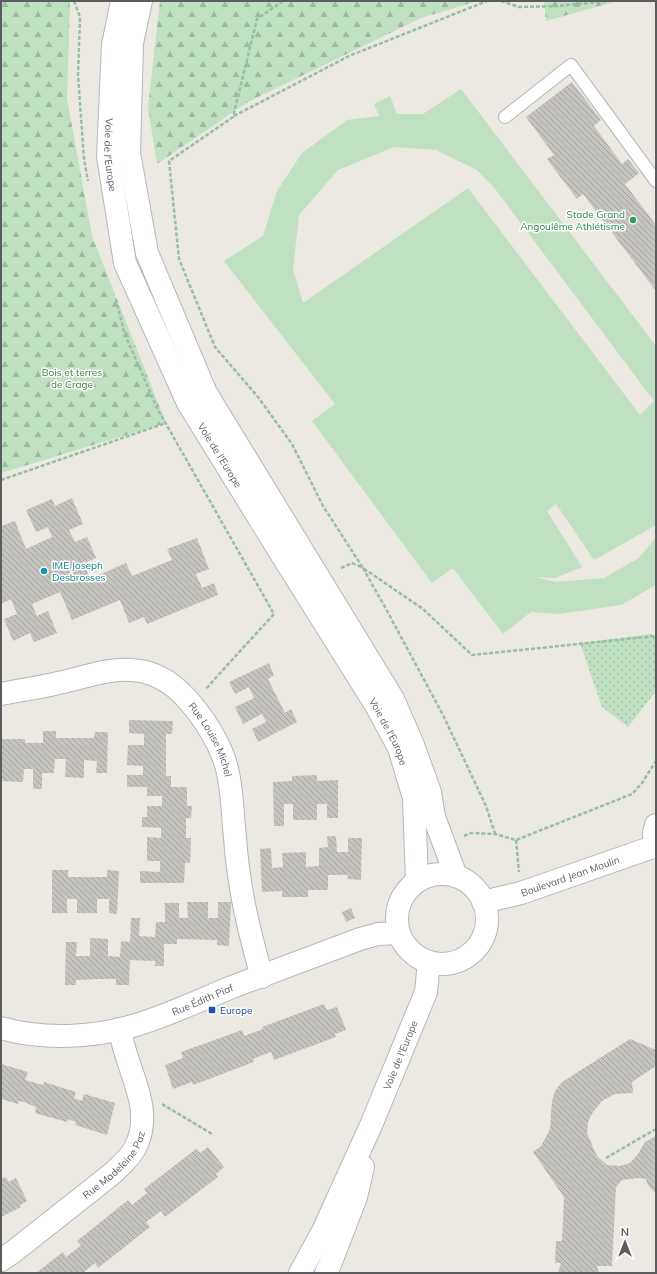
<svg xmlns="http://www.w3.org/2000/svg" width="657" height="1274" viewBox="0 0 657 1274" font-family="Mulish,sans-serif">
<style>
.grass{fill:#c0e0c2;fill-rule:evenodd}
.forest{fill:url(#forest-firs)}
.park{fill:url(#park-dots)}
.building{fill:url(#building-back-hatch)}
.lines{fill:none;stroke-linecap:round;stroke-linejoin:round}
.lane-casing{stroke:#b4b6ba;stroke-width:14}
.street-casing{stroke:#b4b6ba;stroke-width:24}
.secondary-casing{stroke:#b5b7bc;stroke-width:24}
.path{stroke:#98bea6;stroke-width:2.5;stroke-dasharray:4 2;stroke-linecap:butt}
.lane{stroke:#fff;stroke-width:12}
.street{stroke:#fff;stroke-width:22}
.secondary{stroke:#fff;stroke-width:22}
.leisure-dot{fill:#2e9e5b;stroke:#fff;stroke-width:1.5}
.culture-dot{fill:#0f9aa8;stroke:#fff;stroke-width:1.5}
.transit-dot{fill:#1a4fb4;stroke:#fff;stroke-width:1.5}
.labels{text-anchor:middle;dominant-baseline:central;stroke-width:3;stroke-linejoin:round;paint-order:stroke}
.street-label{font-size:10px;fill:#5a5c60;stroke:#fff}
.leisure-label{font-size:10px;fill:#27864d;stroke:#fff;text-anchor:end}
.park-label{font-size:10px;fill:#3c7d44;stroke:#fff}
.culture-label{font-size:10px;fill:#0d838f;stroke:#fff;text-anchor:start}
.transit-label{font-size:10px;fill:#164399;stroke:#fff;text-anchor:start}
</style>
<defs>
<pattern id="forest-firs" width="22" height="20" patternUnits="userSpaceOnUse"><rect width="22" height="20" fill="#c0e0c2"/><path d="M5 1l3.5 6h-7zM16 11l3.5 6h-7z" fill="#9fb9a1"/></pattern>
<pattern id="park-dots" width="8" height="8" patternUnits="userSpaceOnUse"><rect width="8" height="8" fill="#c0e0c2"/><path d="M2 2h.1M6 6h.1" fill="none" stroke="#9fb9a1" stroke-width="1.8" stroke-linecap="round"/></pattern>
<pattern id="building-back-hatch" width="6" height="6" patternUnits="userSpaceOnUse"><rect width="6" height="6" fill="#c6c4be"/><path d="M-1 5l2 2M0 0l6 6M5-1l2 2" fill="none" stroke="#a4a29e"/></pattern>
</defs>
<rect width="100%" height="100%" fill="#ebe9e1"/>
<path class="grass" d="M 461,89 L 656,346 L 656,525 L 594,560 L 556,504 L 547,511 L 582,567 L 555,578 L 535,577 L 556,582 L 604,578 L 639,558 L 653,541 L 656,536 L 656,585 L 621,605 L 559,614 L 531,612 L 503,634 L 453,568 L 432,583 L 312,421 L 335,404 L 224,261 L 263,236 L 277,191 L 302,153 L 347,120 L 379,116 L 374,104 L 390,96 L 397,114 L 423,114 ZM 394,147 L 436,150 L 477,170 L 496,190 L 654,401 L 640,415 L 468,188 L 303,303 L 293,269 L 299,215 L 338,170 Z"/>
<path class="forest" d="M 1,1 L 70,1 L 67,99 L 92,236 L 166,423 L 1,473 Z
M 160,1 L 478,1 L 421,18 L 248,102 L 157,164 L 148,107 Z
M 544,1 L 617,1 L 546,21 Z"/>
<path class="park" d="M 651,634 L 656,637 L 656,691 L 628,727 L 602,707 L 580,643 Z"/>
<path class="building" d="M 572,82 L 601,120 L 594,126 L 622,164 L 628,159 L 639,173 L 625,184 L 656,225 L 656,291 L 583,194 L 577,199 L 547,159 L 554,155 L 526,117 Z
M 72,498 L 83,524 L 69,530 L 75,542 L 87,537 L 96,558 L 84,563 L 90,579 L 126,563 L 132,576 L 172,560 L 167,549 L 197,538 L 209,569 L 196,574 L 202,588 L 214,583 L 218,595 L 147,624 L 144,617 L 129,623 L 120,600 L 72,620 L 60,592 L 32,604 L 37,616 L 48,611 L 57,633 L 34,642 L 30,633 L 13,641 L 4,619 L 17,614 L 11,599 L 1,604 L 1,577 L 2,577 L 1,573 L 1,526 L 15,521 L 26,549 L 52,537 L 48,527 L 36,532 L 26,510 L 52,499 L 55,506 Z
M 269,663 L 274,675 L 268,679 L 285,713 L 291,709 L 297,722 L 258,742 L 252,729 L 266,722 L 262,714 L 243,724 L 235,707 L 254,698 L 249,687 L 235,694 L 229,682 Z
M 129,720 L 173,721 L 172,734 L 166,734 L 166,776 L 171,776 L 171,787 L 187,787 L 187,806 L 192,806 L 191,818 L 186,818 L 186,838 L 191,838 L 190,863 L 185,863 L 184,883 L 140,883 L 140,871 L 160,872 L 160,861 L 147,861 L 147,837 L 161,838 L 161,828 L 142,827 L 142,817 L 147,817 L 147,806 L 162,806 L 162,796 L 147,796 L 147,787 L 127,787 L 127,775 L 143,775 L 143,766 L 127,765 L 128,745 L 144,745 L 144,734 L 129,733 Z
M 43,731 L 56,731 L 56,738 L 94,738 L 95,732 L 108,732 L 107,773 L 96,773 L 97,761 L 84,760 L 84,778 L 65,777 L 66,759 L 55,759 L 54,773 L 42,773 L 42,789 L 33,789 L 33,769 L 24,769 L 23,782 L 1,781 L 1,739 L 25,739 L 25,743 L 43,743 Z
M 317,775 L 317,781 L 338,780 L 338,818 L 327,818 L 327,804 L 317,804 L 317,820 L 293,820 L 293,804 L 284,804 L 284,826 L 274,826 L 273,782 L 292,781 L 292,776 Z
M 327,836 L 336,836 L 337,852 L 348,852 L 348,838 L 362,838 L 361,880 L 347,879 L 348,875 L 328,875 L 328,890 L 308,890 L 308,897 L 282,897 L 282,891 L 262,892 L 260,849 L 271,848 L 272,868 L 283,867 L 282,853 L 306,852 L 306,867 L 319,866 L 319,848 L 328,847 Z
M 52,870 L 68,870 L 68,877 L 107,877 L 107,870 L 119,871 L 117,914 L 109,913 L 109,899 L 97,899 L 97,913 L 77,913 L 77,899 L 67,899 L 67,913 L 52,913 Z
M 187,902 L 208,902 L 208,918 L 218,918 L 218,902 L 231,902 L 229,946 L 217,945 L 217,940 L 177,939 L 177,944 L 164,944 L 164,966 L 155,966 L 155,961 L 130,960 L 129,985 L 116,985 L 116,979 L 98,979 L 76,980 L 76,985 L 65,985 L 66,942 L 77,942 L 76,956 L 90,956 L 90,938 L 108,939 L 108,956 L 120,957 L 121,941 L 130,942 L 131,918 L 140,918 L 139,936 L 155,937 L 156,922 L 165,922 L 165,903 L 179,903 L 179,918 L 188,918 Z
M 351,908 L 355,918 L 346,922 L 342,912 Z
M 324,1004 L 327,1010 L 337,1007 L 346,1030 L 335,1034 L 336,1037 L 274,1060 L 271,1052 L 253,1059 L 254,1062 L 193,1085 L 192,1082 L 173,1089 L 165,1065 L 183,1058 L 181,1052 L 242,1030 L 244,1036 L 263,1029 L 262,1027 Z
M 630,1039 L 656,1050 L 656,1066 L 632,1082 L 633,1093 L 615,1094 L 602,1101 L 594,1111 L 590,1117 L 588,1123 L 587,1133 L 595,1152 L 598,1157 L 607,1165 L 620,1166 L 630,1163 L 638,1154 L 645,1142 L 656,1136 L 656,1194 L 648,1185 L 646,1179 L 638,1178 L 622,1180 L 616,1187 L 612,1266 L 597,1266 L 599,1273 L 558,1273 L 561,1263 L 555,1263 L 556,1241 L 562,1241 L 564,1197 L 533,1152 L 541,1146 L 548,1133 L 550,1128 L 552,1101 L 555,1091 L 562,1082 Z
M 1,1064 L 28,1072 L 25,1080 L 43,1085 L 44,1082 L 76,1092 L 74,1098 L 82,1101 L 84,1094 L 115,1103 L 107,1135 L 75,1125 L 76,1122 L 68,1119 L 67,1122 L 35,1113 L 36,1107 L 24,1102 L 19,1101 L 18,1104 L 1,1099 Z
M 208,1147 L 224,1167 L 216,1174 L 218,1177 L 165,1217 L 161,1211 L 153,1217 L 146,1222 L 150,1227 L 98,1268 L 95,1263 L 83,1273 L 36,1273 L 63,1252 L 66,1257 L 74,1251 L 81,1245 L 77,1241 L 128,1200 L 132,1205 L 147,1193 L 144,1189 L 196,1149 L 200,1153 Z
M 6,1177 L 9,1182 L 16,1178 L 27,1201 L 20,1205 L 21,1207 L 1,1217 L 1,1179 Z"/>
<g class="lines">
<defs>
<path id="lane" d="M 505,117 L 571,65 L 656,181"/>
<g id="street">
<path id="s1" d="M 1,694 C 22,690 43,687 63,682 C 85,677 109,668 132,670 C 166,672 187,696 205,722 C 214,736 222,750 226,765 C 233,789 232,813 235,837 C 236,856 239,876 242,894 C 247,922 254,949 262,977"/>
<path d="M 656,825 C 653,833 653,839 656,846"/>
<path id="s2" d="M 483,902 L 521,893 L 656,846"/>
<path id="s3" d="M 1,1028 C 44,1040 93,1038 136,1025 C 169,1015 200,1000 232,987 C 275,971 318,955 360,939 L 378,934 L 399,933"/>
<path id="s4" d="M 1,1260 L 13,1252 L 113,1173 C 121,1165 130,1158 135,1148 C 156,1108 125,1069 120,1029"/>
</g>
<g id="secondary">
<path id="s5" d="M 122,1 L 113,45 L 108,156 L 125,263 L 188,403 L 283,557 L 377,707 L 399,748 L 414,798 L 417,881"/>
<path d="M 141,1 L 132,43 L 129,153 L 147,253 L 206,393 L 393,699 L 413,745 L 430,792 L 434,817 L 456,876"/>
<circle cx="442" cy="919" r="45"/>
<path id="s6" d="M 300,1273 L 323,1231 L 372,1123 L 426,992 L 429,962"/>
<path d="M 326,1273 L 329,1267 L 356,1197 L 363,1167"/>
</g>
</defs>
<use href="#lane" class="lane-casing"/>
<use href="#street" class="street-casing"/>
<use href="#secondary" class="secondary-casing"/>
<path class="path" d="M 74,1 L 80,17 L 78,75 L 84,159 L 88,181
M 283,1 L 257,19 L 233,117 L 169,161 L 179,259 L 215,347 L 258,397 L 292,444 L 323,506 L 363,568 L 423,609 L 472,655 L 656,636
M 501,1 L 519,7 L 558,6 L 608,1
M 234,116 L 349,56 L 487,1
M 116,299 L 124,332 L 157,408 L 274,614 L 221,672 L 206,689
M 1,480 L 166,423
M 341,568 L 352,563 L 363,568 L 386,609 L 443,715 L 486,806 L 495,834
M 464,836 L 471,833 L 495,834 L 516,840 L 632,794 L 642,783 L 656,761
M 516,840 L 519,872
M 162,1104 L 212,1134
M 606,1158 L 656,1129"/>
<use href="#lane" class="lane"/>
<use href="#street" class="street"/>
<use href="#secondary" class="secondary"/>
</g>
<circle class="leisure-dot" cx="633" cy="220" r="4"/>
<circle class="culture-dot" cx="44" cy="571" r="4"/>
<rect class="transit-dot" x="208" y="1006" width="8" height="8" rx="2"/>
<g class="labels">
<g class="street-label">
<text stroke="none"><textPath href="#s5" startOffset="155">Voie de l'Europe</textPath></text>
<text stroke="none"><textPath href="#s5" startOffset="479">Voie de l'Europe</textPath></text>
<text stroke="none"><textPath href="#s5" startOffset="803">Voie de l'Europe</textPath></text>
<text stroke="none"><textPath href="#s1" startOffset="245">Rue Louise Michel</textPath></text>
<text stroke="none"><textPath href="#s2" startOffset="91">Boulevard Jean Moulin</textPath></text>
<text stroke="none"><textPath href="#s3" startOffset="208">Rue Édith Piaf</textPath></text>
<text stroke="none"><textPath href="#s6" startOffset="240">Voie de l'Europe</textPath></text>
<text stroke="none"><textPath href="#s4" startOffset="149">Rue Madeleine Paz</textPath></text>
</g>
<g class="leisure-label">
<text x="625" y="214">Stade Grand<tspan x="625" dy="12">Angoulême Athlétisme</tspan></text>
</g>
<g class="park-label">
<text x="72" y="372">Bois et terres<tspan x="72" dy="12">de Crage</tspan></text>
</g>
<g class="culture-label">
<text x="52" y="565">IME Joseph<tspan x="52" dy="12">Desbrosses</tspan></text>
</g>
<g class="transit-label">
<text x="220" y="1010">Europe</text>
</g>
</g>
<rect width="657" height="1274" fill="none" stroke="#5a5c60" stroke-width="4"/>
<g transform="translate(625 1242)" stroke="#ffffff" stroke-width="3" paint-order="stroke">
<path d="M0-3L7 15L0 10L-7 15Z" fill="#5a5c60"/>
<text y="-6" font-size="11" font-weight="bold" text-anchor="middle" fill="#5a5c60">N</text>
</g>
</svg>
